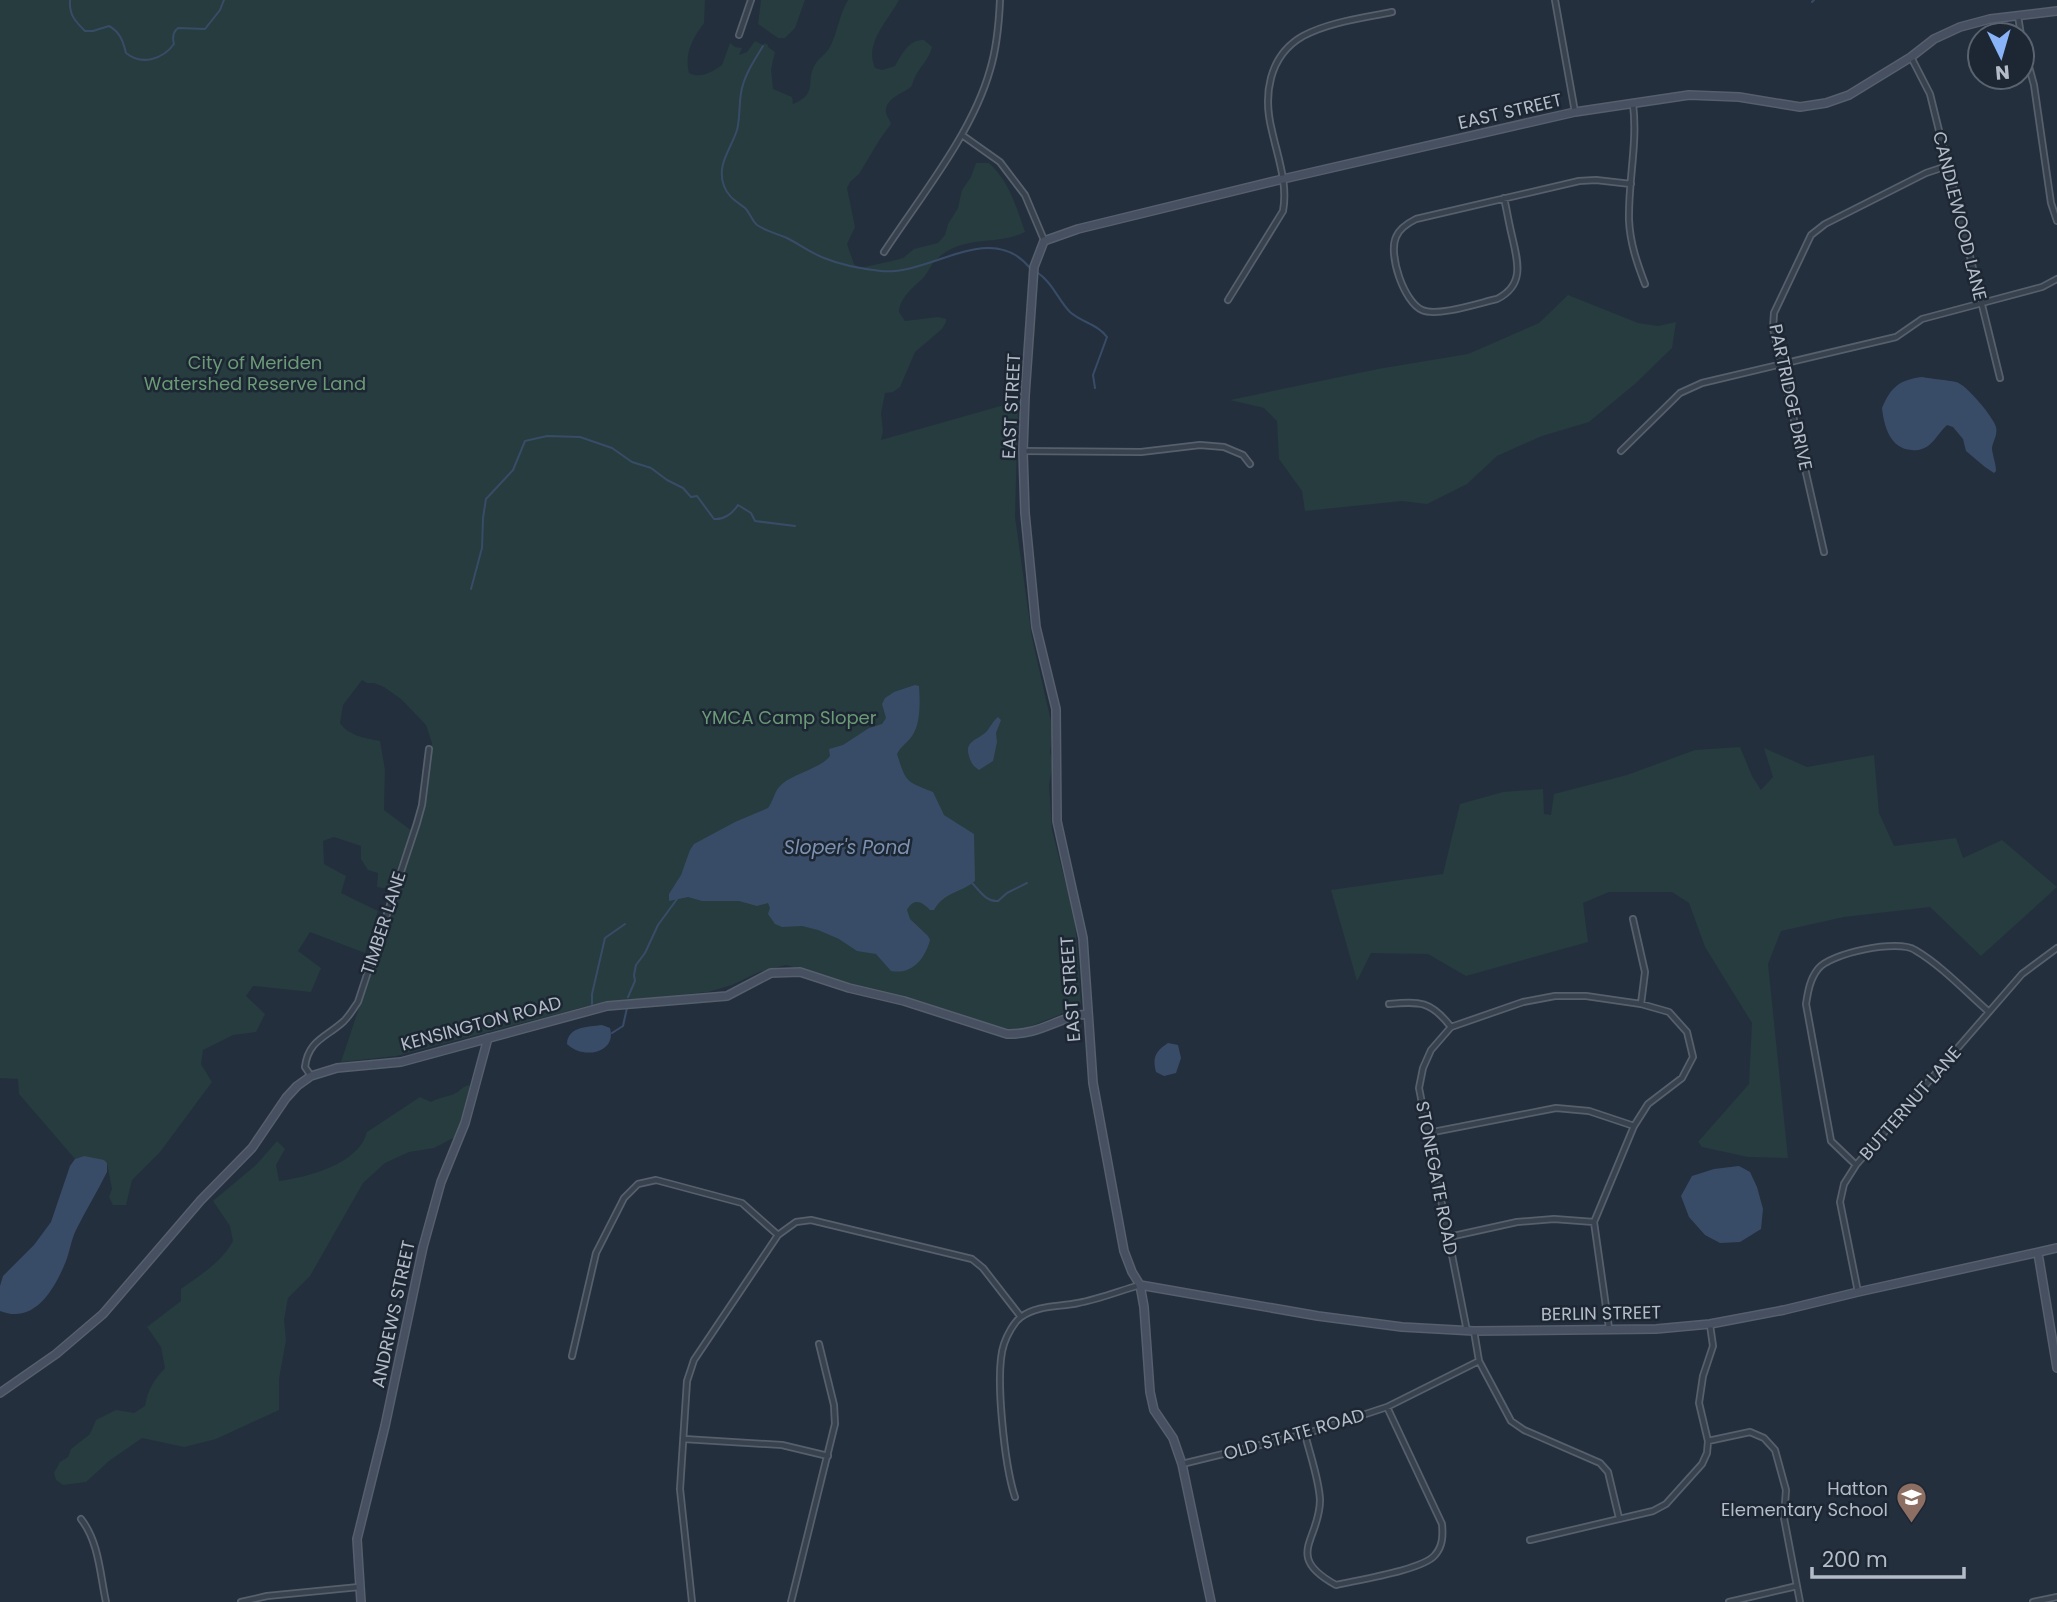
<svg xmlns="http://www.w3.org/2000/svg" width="2057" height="1602" viewBox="0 0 2057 1602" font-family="Poppins,sans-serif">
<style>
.green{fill:#263c3f}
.water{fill:#394c67}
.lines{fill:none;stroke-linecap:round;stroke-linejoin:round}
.stream{stroke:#394c67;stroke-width:2}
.street-casing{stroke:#565f6c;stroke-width:8}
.secondary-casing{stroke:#565f6c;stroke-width:10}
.street{stroke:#38414e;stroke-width:4.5}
.secondary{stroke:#465061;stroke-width:7}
.labels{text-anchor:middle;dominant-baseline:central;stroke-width:5;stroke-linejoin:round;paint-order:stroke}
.street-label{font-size:18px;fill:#b4bcc9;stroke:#1d2633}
.park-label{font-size:18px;fill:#6b9a76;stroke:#1d2633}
.poi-label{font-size:18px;fill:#b4bcc9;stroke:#1d2633;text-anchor:end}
.water-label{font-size:19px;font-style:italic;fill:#7c92b1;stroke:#1d2633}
</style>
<rect width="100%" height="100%" fill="#242f3e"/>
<path class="green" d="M 0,0 L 705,0 L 704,23 C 693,38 684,53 689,73 C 701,79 712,72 722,65 L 730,43 L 735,47 L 742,48 L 739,55 L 747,52 L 755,41 L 763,45 L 765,43 L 768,45 L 768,47 L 775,52 L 771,69 L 773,89 L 792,97 L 793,104 C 820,93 804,80 816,63 C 820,57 826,54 830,47 C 838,31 839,15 848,0 L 899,0 C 888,21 864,43 875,68 L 882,70 L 895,66 C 902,54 909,39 924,40 L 932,47 C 928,61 922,64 916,75 C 914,79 913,83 911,87 C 903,93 884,99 886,113 C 887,117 890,120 891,124 L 880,139 L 859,174 L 850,182 L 847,188 L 855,227 L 847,244 L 854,264 L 860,268 L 892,261 L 903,258 L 914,249 L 938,243 L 945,235 L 948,224 L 958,208 L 962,190 L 971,177 L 976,163 L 989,163 C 1010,183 1016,206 1025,232 C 998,246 963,234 937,259 C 931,264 929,271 924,277 C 914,287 900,297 899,312 L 905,321 L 938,317 L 946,319 L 946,322 L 942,329 L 915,352 L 900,387 L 893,392 L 885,393 L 881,413 L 883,431 L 881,440 L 1018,401 L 1015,517 L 1032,638 L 1053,730 L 1050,752 L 1053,763 L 1049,785 L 1052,830 L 1075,920 L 1081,1004 L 1059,1015 L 1016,1032 L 786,965 L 759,972 L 732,985 L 708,992 L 599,1003 L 396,1056 L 341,1062 L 422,817 L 432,743 L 426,725 L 401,699 L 384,687 L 374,683 L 367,683 L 362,680 L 343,705 L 340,723 C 349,736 365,738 380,741 L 385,770 L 384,810 L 412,831 L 389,889 L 377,887 L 378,873 L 368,870 L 361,859 L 361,846 L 334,837 L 323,841 L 324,864 L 346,876 L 341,893 L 378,911 L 365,953 L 310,932 L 298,951 L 321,968 L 311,992 L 253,986 L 246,996 L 265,1014 L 256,1032 L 233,1035 L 203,1050 L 201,1064 L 212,1082 L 160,1152 L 132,1180 L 126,1205 L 113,1205 L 109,1197 L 112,1189 L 107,1163 L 84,1156 L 75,1159 L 19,1094 L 18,1079 L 0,1078 Z
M 761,0 L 805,0 L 795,28 L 785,38 L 778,38 L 758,24 Z
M 1568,295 L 1638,323 L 1658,326 L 1676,322 L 1672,348 L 1636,383 L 1589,422 L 1542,436 L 1497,456 L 1467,484 L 1427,504 L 1402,501 L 1305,511 L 1302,491 L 1279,459 L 1277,421 L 1264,408 L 1230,400 L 1378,369 L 1468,354 L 1539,323 Z
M 1740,747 L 1752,776 L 1761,790 L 1773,777 L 1764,748 L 1807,767 L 1874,755 L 1879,813 L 1894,846 L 1956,838 L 1963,858 L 2002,840 L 2057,887 L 1981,956 L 1930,907 L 1844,917 L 1781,931 L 1768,964 L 1788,1158 L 1748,1157 L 1702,1147 L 1698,1142 L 1749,1084 L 1752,1023 L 1705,947 L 1689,903 L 1672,892 L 1609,892 L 1583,903 L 1588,942 L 1466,976 L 1428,954 L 1371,953 L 1357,981 L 1331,890 L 1443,874 L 1460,804 L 1503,792 L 1543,789 L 1544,814 L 1551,815 L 1554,794 L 1627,775 L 1695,750 Z
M 470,1085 L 457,1136 L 434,1148 L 409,1152 L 385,1163 L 363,1183 L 310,1276 L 288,1298 L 284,1320 L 286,1340 L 279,1379 L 279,1410 L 216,1439 L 184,1447 L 142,1438 L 109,1461 L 86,1482 L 63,1485 L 56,1480 L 54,1473 L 60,1462 L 68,1457 L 71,1449 L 90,1434 L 96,1420 L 116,1410 L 134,1413 L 145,1406 C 148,1389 154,1380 165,1368 L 161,1347 L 147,1327 L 181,1301 L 181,1289 C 200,1275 222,1262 233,1241 L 230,1226 L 213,1201 L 256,1165 L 277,1141 L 285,1149 L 276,1165 L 279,1181 C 308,1177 359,1164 367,1132 L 420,1097 L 431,1102 C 440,1097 447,1097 454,1094 C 461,1091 462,1086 470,1085 Z"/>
<path class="water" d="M 1922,377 C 1932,379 1947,380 1956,382 C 1966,384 1994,418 1996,427 C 1998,436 1992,442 1992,449 C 1993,457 1996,464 1996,471 L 1994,473 L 1985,467 L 1966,451 L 1963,439 L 1953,427 L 1947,425 C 1940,431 1936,440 1928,446 C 1923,449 1918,451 1912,450 C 1890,449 1884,426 1882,408 C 1891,387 1899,380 1922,377 Z
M 915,685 L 919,686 C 920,700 921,724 912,736 C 907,743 901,746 897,754 C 906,782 905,781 933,792 L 944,815 L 974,834 L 975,881 C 961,893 945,891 934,910 L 930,910 C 922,902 914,897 907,910 L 910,919 L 928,936 L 930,940 C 925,959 912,975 891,971 L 876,954 L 857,951 L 839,939 L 818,930 L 802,926 L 782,927 L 775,924 L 768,914 L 770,908 L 768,903 L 757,906 L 739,901 L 702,901 L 688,897 L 669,901 L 669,894 L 681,875 L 690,850 L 694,844 L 735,822 L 768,808 C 774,800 774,791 782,784 C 795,773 821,768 830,756 L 829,749 L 843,745 L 869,728 L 882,724 L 886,718 L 882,704 L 885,698 L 894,692 Z
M 998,717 L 1001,720 L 996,733 L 997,742 L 993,761 L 979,770 C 973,766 971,763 969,756 C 964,741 978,740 987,731 C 991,726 993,721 998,717 Z
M 602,1025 L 610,1028 C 617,1053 583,1060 567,1044 C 568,1026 588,1027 602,1025 Z
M 1168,1043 L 1178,1045 L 1181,1058 L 1176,1073 L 1164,1076 L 1156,1072 C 1152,1057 1156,1051 1168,1043 Z
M 84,1156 L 104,1160 L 107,1163 L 107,1172 C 97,1192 86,1210 76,1230 C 71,1240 70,1251 66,1261 C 55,1288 35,1325 0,1311 L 0,1286 L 3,1276 L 34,1245 L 51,1222 L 70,1166 L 75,1159 Z
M 1739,1166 L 1750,1172 L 1757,1187 L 1763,1209 L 1761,1229 L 1740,1242 L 1720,1243 L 1705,1235 L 1689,1217 L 1681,1196 L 1692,1176 L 1714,1169 Z"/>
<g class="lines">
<path class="stream" d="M 70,0 C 69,15 75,21 85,31 L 93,31 L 109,26 C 120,32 123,41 126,53 C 142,66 163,59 174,44 C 172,37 173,32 178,28 L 205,29 L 220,10 L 224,0
M 1812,2 L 1814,0
M 763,46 C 754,61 744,75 741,93 C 739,105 740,119 737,130 C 731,149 716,165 724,186 C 728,197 736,201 745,208 C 750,213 752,221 757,225 C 766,231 777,234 787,238 C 799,244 811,253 824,258 C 841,265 863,269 881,271 C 931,276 990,219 1030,268
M 1038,273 C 1053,283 1058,300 1070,312 C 1081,322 1099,325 1107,337 L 1093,375 L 1095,388
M 471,589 L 482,548 L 483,518 L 486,499 L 513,470 L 525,441 L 547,436 L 580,437 L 612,448 L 632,462 L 651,468 L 667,480 L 683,488 L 691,497 L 697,496 L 714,519 C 724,520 733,513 738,505 L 751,513 L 755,521 L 795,526
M 972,883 C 980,891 986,902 998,901 L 1007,893 L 1027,883
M 628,997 L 635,981 L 634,975 L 636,965 L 645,953 L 658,925 L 677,899
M 592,1004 L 592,994 L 605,938 L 625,924
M 612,1033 L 623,1026 L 627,1008"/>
<defs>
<path id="street" d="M 1555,0 L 1575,112
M 2018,16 L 2021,35
M 739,35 L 751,0
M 2022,41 L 2034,85 L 2051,203 L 2057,221
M 1911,57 L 1930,94 L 2000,378
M 1633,104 C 1638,143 1628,181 1629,220 C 1630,243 1637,263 1645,284
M 962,135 L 1000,162 L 1025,195 L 1044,240
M 1504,198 C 1507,211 1509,224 1512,236 C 1518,262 1525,285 1497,299 C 1479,303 1438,317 1422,310 C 1404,302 1388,255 1396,237 C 1399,229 1408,223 1416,219 L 1579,181 L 1596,180 L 1631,184
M 884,252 C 920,197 972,134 990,70 C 997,47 999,23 1000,0
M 1228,300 L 1283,211 C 1288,184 1278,158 1272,131 C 1263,96 1268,56 1303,36 C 1329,22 1363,18 1392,12
M 1023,451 L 1141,452 L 1200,445 L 1224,447 L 1243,455 L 1250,464
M 1621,451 L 1680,393 L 1702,383 L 1896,337 L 1922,319 L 2042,287 L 2057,279
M 1824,552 L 1773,328 L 1774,313 L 1811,235 L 1825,224 L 1926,173 L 1947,166
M 1633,919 L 1645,972 L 1641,1004
M 1389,1004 C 1420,1001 1431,1001 1451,1027
M 311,1076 L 305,1067 C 308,1040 327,1037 344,1021 C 350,1015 353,1009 358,1002 L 417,823 L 422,805 L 429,749
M 1428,1133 L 1556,1108 L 1589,1111 L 1634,1126
M 1856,1165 L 1831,1141 L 1829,1130 L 1806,1004 C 1808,991 1810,979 1818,969 C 1830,953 1898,939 1915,950 C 1942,966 1965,991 1989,1012
M 1449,1237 L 1517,1222 L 1554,1219 L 1594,1222
M 1858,1292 L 1840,1202 L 1844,1184 L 1856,1165 L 2022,974 L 2057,948
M 1467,1331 L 1419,1088 L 1423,1068 L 1431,1050 L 1451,1027 L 1523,1002 L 1555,996 L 1586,996 L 1641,1004 L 1669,1012 L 1687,1032 L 1693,1057 L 1682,1078 L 1648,1104 L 1634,1126 L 1594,1222 L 1609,1328
M 1474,1331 L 1479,1361 L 1511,1421 L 1524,1430 L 1600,1463 L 1608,1472 L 1619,1518
M 572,1356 L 596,1253 L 624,1198 L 638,1184 L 656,1180 L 742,1203 L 778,1235
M 1305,1434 C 1310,1455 1319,1479 1320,1500 C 1320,1540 1283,1556 1336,1585 C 1357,1580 1423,1570 1435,1555 C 1443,1546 1443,1535 1442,1524 L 1387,1407
M 684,1439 L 782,1445 L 828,1456
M 1708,1441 L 1750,1432 L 1764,1438 L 1775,1450 L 1786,1490 L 1784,1518 L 1800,1602
M 1182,1464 L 1305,1434 L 1387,1407 L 1479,1361
M 1015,1497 C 1005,1467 994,1373 1004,1344 C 1007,1335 1014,1322 1021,1317 C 1037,1305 1060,1307 1078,1303 C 1099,1299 1119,1291 1140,1285
M 81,1519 C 99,1542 100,1574 106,1602
M 1530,1540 L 1653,1511 L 1666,1504 L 1702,1464 L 1707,1453 L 1708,1441 L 1699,1403 L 1703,1376 L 1713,1346 L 1710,1325
M 241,1602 L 267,1596 L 359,1587
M 692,1602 L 680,1489 L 687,1381 L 694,1360 L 778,1235 L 796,1222 L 811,1220 L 972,1259 L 983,1268 L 1021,1317
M 791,1602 L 835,1424 L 834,1405 L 819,1344
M 1729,1602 L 1797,1586
M 2033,1602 L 2057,1597"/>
<path id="secondary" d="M 2038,1253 L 2057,1368
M 1140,1285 L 1318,1316 L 1402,1327 L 1474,1331 L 1656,1329 L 1710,1324 L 1784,1310 L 1858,1292 L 2057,1248
M 0,1393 L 56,1354 L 103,1314 L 201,1200 L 252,1148 L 286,1098 L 297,1086 L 311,1076 L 337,1068 L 401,1062 L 607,1006 L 727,996 L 771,973 L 800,972 L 849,988 L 904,1001 L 1007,1034 C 1041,1035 1057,1017 1087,1014
M 361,1602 L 357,1539 L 385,1426 L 423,1247 L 441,1182 L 465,1123 L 488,1038
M 1211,1602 L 1182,1464 L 1173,1438 L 1154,1410 L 1150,1392 L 1144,1307 L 1140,1285 L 1132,1272 L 1124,1251 L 1093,1083 L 1083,938 L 1057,821 L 1056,709 L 1036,627 L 1025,513 L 1023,451 L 1025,396 L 1034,267 L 1044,241 L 1078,229 L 1283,179 L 1575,112 L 1689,95 L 1739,97 L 1800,107 L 1826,103 L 1849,95 L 1911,57 L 1934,39 L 1960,27 L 1990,19 L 2057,11"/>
</defs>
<use href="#street" class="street-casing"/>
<use href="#secondary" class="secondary-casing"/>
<use href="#street" class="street"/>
<use href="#secondary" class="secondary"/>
</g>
<defs>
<symbol id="school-pin" viewBox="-11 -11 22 30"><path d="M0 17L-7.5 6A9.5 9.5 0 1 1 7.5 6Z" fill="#8d6e63" stroke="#1d2633"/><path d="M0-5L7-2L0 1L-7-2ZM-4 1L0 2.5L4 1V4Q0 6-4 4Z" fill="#fff"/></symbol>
</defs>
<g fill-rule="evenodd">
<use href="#school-pin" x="1894" y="1480" width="35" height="47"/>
</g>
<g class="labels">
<g class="street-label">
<text transform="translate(1510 111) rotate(-13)">EAST STREET</text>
<text transform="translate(1960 216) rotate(76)">CANDLEWOOD LANE</text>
<text transform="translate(1791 397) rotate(78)">PARTRIDGE DRIVE</text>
<text transform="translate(1011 406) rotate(-87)">EAST STREET</text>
<text transform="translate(383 923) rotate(-72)">TIMBER LANE</text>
<text transform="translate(1070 989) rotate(-94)">EAST STREET</text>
<text transform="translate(481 1023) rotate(-15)">KENSINGTON ROAD</text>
<text transform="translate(1910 1103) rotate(-49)">BUTTERNUT LANE</text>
<text transform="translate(1437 1178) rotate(79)">STONEGATE ROAD</text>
<text transform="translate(1601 1313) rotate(-1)">BERLIN STREET</text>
<text transform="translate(393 1314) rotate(-78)">ANDREWS STREET</text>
<text transform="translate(1294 1434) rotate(-16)">OLD STATE ROAD</text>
</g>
<g class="park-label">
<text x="255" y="362">City of Meriden<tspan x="255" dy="21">Watershed Reserve Land</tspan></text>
<text x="789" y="717">YMCA Camp Sloper</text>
</g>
<g class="poi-label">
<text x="1888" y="1488">Hatton<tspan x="1888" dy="21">Elementary School</tspan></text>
</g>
<g class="water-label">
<text x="847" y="847">Sloper's Pond</text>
</g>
</g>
<g transform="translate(2001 56) rotate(175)"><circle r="33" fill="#1d2633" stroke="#59626f" stroke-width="2"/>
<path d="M0-5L12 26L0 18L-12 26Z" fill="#8ab4f8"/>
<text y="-10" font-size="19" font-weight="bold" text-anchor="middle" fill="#b4bcc9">N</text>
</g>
<path d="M1812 1567v10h152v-10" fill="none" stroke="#b4bcc9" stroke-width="3.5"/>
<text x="1822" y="1567" font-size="21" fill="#b4bcc9" stroke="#1d2633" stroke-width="5" paint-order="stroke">200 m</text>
</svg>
